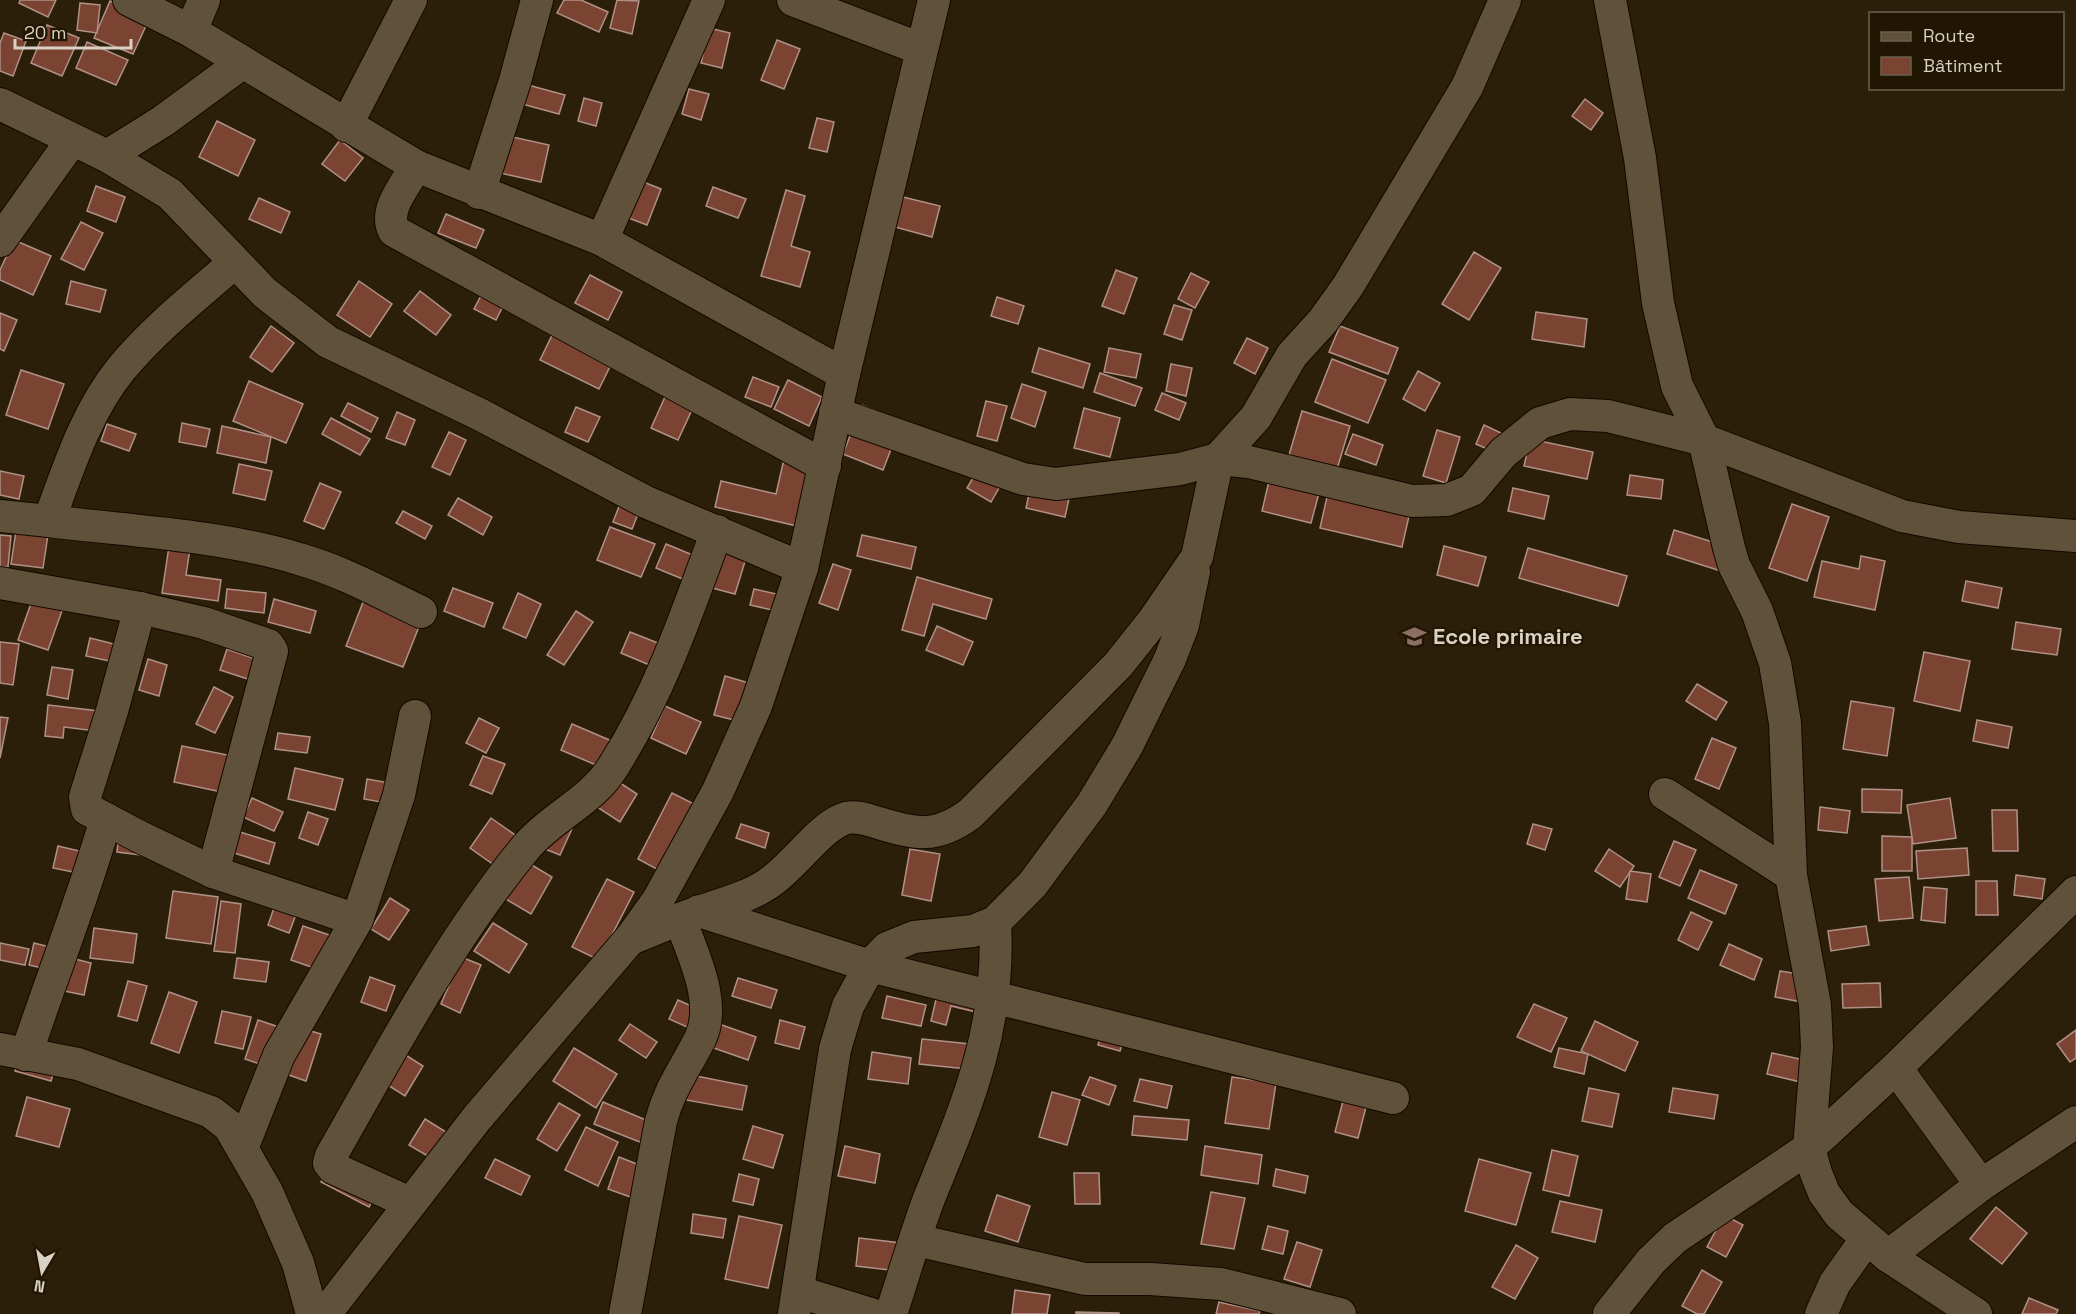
<svg xmlns="http://www.w3.org/2000/svg" width="2076" height="1314" font-family="'Space Grotesk',sans-serif">
  <style>
    .building { fill: #7a4332; stroke: #b09188; stroke-width: 1.5 }
    .lines { fill: none; stroke-linecap: round; stroke-linejoin: round }
    .minor-casing { stroke: #130800; stroke-width: 34 }
    .minor { stroke: #5f513a; stroke-width: 32 }
    .labels { text-anchor: middle; stroke-width: 4.5; stroke-linejoin: round; paint-order: stroke }
    .poi-label { font-size: 22px; font-weight: bold; fill: #d9d1c4; stroke: #211602; text-anchor: start }
  </style>
  <rect width="100%" height="100%" fill="#2b1f09"/>
  <g class="building">
    <path d="M20,0H56L48,17L19,3Z"/>
    <path d="M564,0H581L608,12L599,32L557,13Z"/>
    <path d="M617,0L639,1L632,34L610,28Z"/>
    <path d="M110,1L150,17L133,54L94,38Z"/>
    <path d="M80,3L100,5L97,33L77,30Z"/>
    <path d="M47,25L79,38L62,76L31,63Z"/>
    <path d="M709,28L730,33L722,68L701,63Z"/>
    <path d="M4,33L26,41L13,76L0,71V43Z"/>
    <path d="M777,40L800,49L784,89L761,80Z"/>
    <path d="M87,42L128,60L116,85L76,68Z"/>
    <path d="M528,85L565,95L559,114L522,104Z"/>
    <path d="M689,89L709,94L701,120L682,114Z"/>
    <path d="M584,98L602,103L596,126L578,121Z"/>
    <path d="M1585,99L1603,113L1591,130L1572,116Z"/>
    <path d="M817,118L834,122L827,152L809,148Z"/>
    <path d="M217,121L255,140L238,176L199,157Z"/>
    <path d="M508,136L549,145L541,182L500,173Z"/>
    <path d="M340,140L363,158L345,181L322,164Z"/>
    <path d="M641,181L661,189L647,225L626,217Z"/>
    <path d="M96,186L125,197L116,222L87,211Z"/>
    <path d="M713,187L746,199L738,218L706,206Z"/>
    <path d="M786,190L805,196L791,246L810,252L800,287L761,276Z"/>
    <path d="M903,197L940,206L932,237L895,227Z"/>
    <path d="M259,198L290,212L281,233L249,219Z"/>
    <path d="M446,214L484,230L476,248L438,233Z"/>
    <path d="M81,222L103,233L84,270L61,259Z"/>
    <path d="M14,240L51,256L33,295L0,280V270Z"/>
    <path d="M1474,252L1501,268L1469,320L1442,304Z"/>
    <path d="M1116,270L1137,278L1124,314L1102,306Z"/>
    <path d="M1191,273L1209,282L1195,308L1178,299Z"/>
    <path d="M590,275L622,292L608,320L575,303Z"/>
    <path d="M491,277L512,288L496,320L474,309Z"/>
    <path d="M71,281L106,290L100,312L66,304Z"/>
    <path d="M359,281L392,304L370,337L337,315Z"/>
    <path d="M420,291L451,315L436,335L404,311Z"/>
    <path d="M997,297L1024,306L1018,324L991,316Z"/>
    <path d="M1174,305L1192,310L1182,340L1164,334Z"/>
    <path d="M1536,312L1587,319L1584,347L1532,339Z"/>
    <path d="M0,313L17,320L4,351L0,349Z"/>
    <path d="M561,317L620,346L599,389L540,360Z"/>
    <path d="M271,326L294,343L272,372L250,357Z"/>
    <path d="M1340,326L1398,348L1388,374L1329,352Z"/>
    <path d="M1247,338L1268,348L1255,374L1234,363Z"/>
    <path d="M1039,348L1090,364L1083,388L1032,372Z"/>
    <path d="M1109,348L1141,354L1136,378L1104,372Z"/>
    <path d="M1332,359L1386,380L1368,423L1315,402Z"/>
    <path d="M1171,364L1192,368L1186,396L1166,391Z"/>
    <path d="M21,370L64,384L48,429L6,415Z"/>
    <path d="M1418,371L1440,383L1425,411L1403,399Z"/>
    <path d="M1100,373L1142,388L1135,406L1094,392Z"/>
    <path d="M753,377L779,387L771,407L745,397Z"/>
    <path d="M788,380L822,397L809,426L774,409Z"/>
    <path d="M249,381L303,404L286,443L233,421Z"/>
    <path d="M1022,384L1046,392L1035,427L1011,418Z"/>
    <path d="M669,388L696,401L678,440L651,428Z"/>
    <path d="M1162,393L1186,403L1179,420L1155,410Z"/>
    <path d="M986,401L1007,406L997,441L977,436Z"/>
    <path d="M348,403L378,418L371,432L341,416Z"/>
    <path d="M862,405L902,421L883,470L843,454Z"/>
    <path d="M576,407L600,417L588,442L565,432Z"/>
    <path d="M1084,408L1120,418L1110,457L1074,448Z"/>
    <path d="M1302,411L1350,426L1337,469L1289,455Z"/>
    <path d="M397,412L415,420L405,445L386,438Z"/>
    <path d="M331,418L370,439L360,455L322,434Z"/>
    <path d="M182,423L210,429L206,447L179,442Z"/>
    <path d="M107,424L136,434L129,451L101,441Z"/>
    <path d="M1484,425L1518,441L1510,459L1476,444Z"/>
    <path d="M222,426L271,437L266,463L217,453Z"/>
    <path d="M1437,430L1460,437L1446,483L1423,476Z"/>
    <path d="M449,432L466,440L450,475L432,467Z"/>
    <path d="M1353,434L1383,445L1376,465L1345,454Z"/>
    <path d="M1530,439L1593,452L1587,479L1524,466Z"/>
    <path d="M784,459L810,465L797,526L715,507L721,481L776,494Z"/>
    <path d="M983,461L1007,474L991,502L967,488Z"/>
    <path d="M239,464L272,471L265,500L233,493Z"/>
    <path d="M0,471L24,476L19,499L0,495Z"/>
    <path d="M1630,475L1663,480L1661,499L1627,495Z"/>
    <path d="M1269,481L1319,493L1311,523L1262,511Z"/>
    <path d="M320,483L341,492L324,529L304,521Z"/>
    <path d="M1031,485L1070,494L1065,517L1026,508Z"/>
    <path d="M1513,488L1549,496L1544,519L1508,511Z"/>
    <path d="M625,491L644,499L632,529L613,522Z"/>
    <path d="M1327,497L1409,516L1402,547L1320,528Z"/>
    <path d="M458,498L492,517L483,535L448,515Z"/>
    <path d="M1792,504L1829,517L1807,581L1769,568Z"/>
    <path d="M403,511L432,526L425,539L396,523Z"/>
    <path d="M17,524L49,528L43,568L11,564Z"/>
    <path d="M610,527L655,544L641,577L597,560Z"/>
    <path d="M1674,530L1729,547L1721,571L1667,554Z"/>
    <path d="M171,533L192,536L186,575L221,580L218,601L162,593Z"/>
    <path d="M0,535L11,536L8,567H0Z"/>
    <path d="M862,535L916,547L911,569L857,556Z"/>
    <path d="M727,539L750,545L735,594L712,588Z"/>
    <path d="M666,544L707,561L697,585L656,568Z"/>
    <path d="M1444,546L1486,557L1478,586L1437,575Z"/>
    <path d="M1528,548L1627,576L1618,606L1519,578Z"/>
    <path d="M1861,556L1885,561L1875,610L1814,597L1822,561L1859,569Z"/>
    <path d="M833,564L851,570L838,610L819,603Z"/>
    <path d="M917,577L992,599L986,619L933,604L924,636L902,630Z"/>
    <path d="M39,581L69,591L48,650L18,640Z"/>
    <path d="M1966,581L2002,588L1998,608L1962,601Z"/>
    <path d="M453,588L493,603L484,627L444,611Z"/>
    <path d="M227,589L266,593L264,613L225,608Z"/>
    <path d="M754,589L781,595L777,611L750,605Z"/>
    <path d="M367,592L424,614L403,667L346,646Z"/>
    <path d="M518,593L541,604L526,638L503,628Z"/>
    <path d="M274,599L316,611L310,633L268,622Z"/>
    <path d="M576,611L593,622L564,665L547,655Z"/>
    <path d="M2016,622L2061,629L2057,655L2012,649Z"/>
    <path d="M937,626L973,642L963,665L926,650Z"/>
    <path d="M630,632L668,647L659,669L621,653Z"/>
    <path d="M90,638L122,646L119,663L86,656Z"/>
    <path d="M0,642L19,644L13,685L0,683Z"/>
    <path d="M227,649L261,661L254,681L220,670Z"/>
    <path d="M1924,652L1970,661L1960,711L1914,701Z"/>
    <path d="M148,659L167,665L159,696L139,690Z"/>
    <path d="M52,667L73,670L68,699L47,695Z"/>
    <path d="M725,676L749,683L738,721L714,715Z"/>
    <path d="M1697,684L1727,702L1716,720L1686,701Z"/>
    <path d="M214,687L233,697L215,733L196,724Z"/>
    <path d="M1851,701L1894,708L1887,756L1843,749Z"/>
    <path d="M48,705L99,711L96,731L64,727L63,738L45,736Z"/>
    <path d="M665,706L701,722L686,754L651,738Z"/>
    <path d="M0,717L8,718L0,758Z"/>
    <path d="M479,718L499,728L486,753L466,743Z"/>
    <path d="M1977,720L2012,727L2008,748L1973,741Z"/>
    <path d="M572,724L614,742L603,768L561,750Z"/>
    <path d="M278,733L310,737L307,753L275,749Z"/>
    <path d="M1712,738L1736,748L1719,789L1695,779Z"/>
    <path d="M182,746L248,759L241,796L174,782Z"/>
    <path d="M483,756L505,764L492,794L470,785Z"/>
    <path d="M295,768L343,779L335,810L288,799Z"/>
    <path d="M611,777L637,794L620,822L594,805Z"/>
    <path d="M367,779L395,784L392,804L364,799Z"/>
    <path d="M1862,789L1902,790L1901,813L1862,812Z"/>
    <path d="M672,793L700,807L666,874L638,859Z"/>
    <path d="M252,798L283,812L274,831L243,817Z"/>
    <path d="M1950,798L1956,838L1913,844L1907,805Z"/>
    <path d="M1820,807L1850,811L1847,833L1818,830Z"/>
    <path d="M1992,810H2017L2018,851H1993Z"/>
    <path d="M308,812L328,819L318,845L299,838Z"/>
    <path d="M491,818L525,842L504,872L470,848Z"/>
    <path d="M576,820L560,855L540,847Z"/>
    <path d="M741,824L769,833L765,848L736,838Z"/>
    <path d="M1533,824L1552,829L1545,850L1527,844Z"/>
    <path d="M237,831L275,843L269,864L231,852Z"/>
    <path d="M119,832L149,856L117,852Z"/>
    <path d="M1882,836L1912,837V871H1882Z"/>
    <path d="M1674,841L1696,850L1680,886L1659,877Z"/>
    <path d="M58,846L92,854L88,875L53,868Z"/>
    <path d="M1967,848L1969,875L1918,879L1916,851Z"/>
    <path d="M910,849L940,854L931,901L902,895Z"/>
    <path d="M1609,849L1634,866L1620,887L1595,871Z"/>
    <path d="M525,861L552,877L531,914L504,898Z"/>
    <path d="M1700,870L1737,885L1725,914L1688,898Z"/>
    <path d="M1630,871L1651,874L1647,902L1626,899Z"/>
    <path d="M2016,875L2045,879L2042,899L2014,895Z"/>
    <path d="M1909,877L1913,918L1879,921L1875,879Z"/>
    <path d="M607,879L634,892L599,960L572,947Z"/>
    <path d="M1976,881H1997L1998,915H1976Z"/>
    <path d="M1924,887L1947,889L1945,923L1921,920Z"/>
    <path d="M281,888L303,896L289,933L268,925Z"/>
    <path d="M173,891L218,897L211,944L166,938Z"/>
    <path d="M390,898L409,910L389,940L371,929Z"/>
    <path d="M221,901L241,904L235,953L214,951Z"/>
    <path d="M1691,912L1712,922L1698,950L1678,940Z"/>
    <path d="M493,923L527,944L509,973L474,951Z"/>
    <path d="M303,926L335,937L323,971L291,960Z"/>
    <path d="M1866,926L1869,945L1831,951L1828,931Z"/>
    <path d="M94,928L137,934L133,963L90,958Z"/>
    <path d="M0,943L29,949L25,965L0,960Z"/>
    <path d="M34,943L58,949L54,971L29,965Z"/>
    <path d="M1729,944L1762,959L1754,980L1720,965Z"/>
    <path d="M461,957L481,965L460,1013L441,1004Z"/>
    <path d="M71,958L91,963L84,995L64,991Z"/>
    <path d="M237,958L269,962L266,982L234,978Z"/>
    <path d="M1780,971L1812,976L1807,1003L1775,997Z"/>
    <path d="M370,977L395,986L386,1011L361,1002Z"/>
    <path d="M738,978L777,990L771,1008L732,996Z"/>
    <path d="M128,981L147,986L137,1021L118,1016Z"/>
    <path d="M940,982L980,1013L951,1006L946,1025L931,1021Z"/>
    <path d="M1880,983L1881,1007L1843,1008L1842,984Z"/>
    <path d="M169,992L197,1002L179,1053L151,1043Z"/>
    <path d="M887,996L926,1005L921,1026L882,1018Z"/>
    <path d="M678,1000L705,1012L696,1031L669,1019Z"/>
    <path d="M1534,1004L1567,1018L1551,1052L1517,1037Z"/>
    <path d="M222,1011L251,1017L243,1049L215,1043Z"/>
    <path d="M1105,1017L1128,1023L1120,1051L1098,1045Z"/>
    <path d="M258,1020L282,1028L269,1067L245,1059Z"/>
    <path d="M780,1020L805,1027L799,1049L775,1043Z"/>
    <path d="M1595,1021L1638,1042L1625,1071L1581,1051Z"/>
    <path d="M630,1024L657,1042L646,1058L619,1040Z"/>
    <path d="M719,1024L756,1037L748,1060L711,1047Z"/>
    <path d="M297,1027L321,1034L306,1081L283,1073Z"/>
    <path d="M2076,1030V1058L2070,1062L2057,1044Z"/>
    <path d="M922,1039L980,1045L977,1070L919,1064Z"/>
    <path d="M574,1048L617,1074L596,1108L553,1081Z"/>
    <path d="M1559,1048L1588,1054L1584,1074L1554,1067Z"/>
    <path d="M872,1052L911,1058L908,1084L868,1079Z"/>
    <path d="M21,1053L56,1064L51,1081L15,1071Z"/>
    <path d="M1772,1053L1818,1063L1813,1085L1767,1074Z"/>
    <path d="M404,1054L423,1066L405,1096L386,1084Z"/>
    <path d="M691,1075L747,1086L742,1110L686,1100Z"/>
    <path d="M1090,1077L1116,1086L1109,1105L1082,1095Z"/>
    <path d="M1232,1077L1276,1083L1269,1129L1225,1123Z"/>
    <path d="M1140,1079L1172,1086L1167,1108L1134,1101Z"/>
    <path d="M1589,1088L1619,1094L1612,1127L1582,1121Z"/>
    <path d="M1673,1088L1718,1095L1714,1119L1669,1112Z"/>
    <path d="M1052,1092L1080,1100L1067,1145L1039,1137Z"/>
    <path d="M27,1097L70,1109L59,1147L16,1136Z"/>
    <path d="M1343,1101L1366,1107L1358,1138L1335,1132Z"/>
    <path d="M603,1102L653,1123L645,1144L594,1124Z"/>
    <path d="M559,1103L580,1115L557,1151L537,1139Z"/>
    <path d="M1134,1116L1189,1120L1187,1140L1132,1135Z"/>
    <path d="M425,1119L446,1132L431,1158L409,1145Z"/>
    <path d="M753,1126L783,1135L773,1168L743,1159Z"/>
    <path d="M586,1127L618,1142L598,1186L565,1170Z"/>
    <path d="M845,1146L880,1154L875,1183L838,1176Z"/>
    <path d="M1205,1146L1262,1155L1258,1184L1201,1175Z"/>
    <path d="M1552,1150L1578,1156L1569,1196L1543,1190Z"/>
    <path d="M619,1157L647,1168L636,1199L608,1189Z"/>
    <path d="M495,1159L530,1176L521,1195L485,1178Z"/>
    <path d="M1479,1159L1531,1173L1516,1225L1465,1211Z"/>
    <path d="M331,1162L379,1187L369,1207L321,1182Z"/>
    <path d="M1276,1169L1308,1176L1305,1193L1273,1186Z"/>
    <path d="M1074,1173H1099L1100,1204H1075Z"/>
    <path d="M739,1174L759,1179L753,1205L733,1201Z"/>
    <path d="M1211,1192L1245,1198L1234,1249L1201,1244Z"/>
    <path d="M997,1195L1030,1206L1018,1242L985,1231Z"/>
    <path d="M1560,1201L1602,1210L1595,1242L1552,1232Z"/>
    <path d="M1996,1207L2027,1233L2002,1264L1970,1239Z"/>
    <path d="M693,1214L726,1219L723,1238L691,1233Z"/>
    <path d="M1724,1215L1743,1225L1726,1257L1707,1247Z"/>
    <path d="M739,1216L782,1225L768,1288L725,1279Z"/>
    <path d="M1268,1226L1288,1231L1283,1254L1262,1249Z"/>
    <path d="M859,1238L910,1244L907,1272L856,1266Z"/>
    <path d="M1297,1242L1322,1250L1310,1287L1284,1279Z"/>
    <path d="M1516,1245L1538,1258L1515,1299L1492,1287Z"/>
    <path d="M1702,1270L1722,1282L1704,1314H1697L1682,1306Z"/>
    <path d="M1015,1290L1050,1295L1047,1314H1012Z"/>
    <path d="M2029,1298L2058,1310L2056,1314H2022Z"/>
    <path d="M1219,1302L1260,1311L1259,1314H1216Z"/>
    <path d="M1076,1312L1119,1313V1314H1076Z"/>
  </g>
  <g class="lines">
    <defs>
      <g id="minor">
        <path d="M129,0L191,31L416,166L602,240L844,374"/>
        <path d="M793,0L921,49"/>
        <path d="M1610,0L1640,158L1658,303L1677,386L1704,440L1729,548L1734,565L1757,611L1775,663L1785,723L1791,875L1815,1005L1817,1047L1809,1148L1816,1173L1824,1193L1839,1214L1888,1256L1976,1314"/>
        <path d="M191,31L204,0"/>
        <path d="M0,104L107,156L170,194L265,293L328,342L479,414L646,502L802,568"/>
        <path d="M346,126L411,0"/>
        <path d="M107,156L163,121L242,63"/>
        <path d="M416,166C405,186 383,210 394,231L825,466"/>
        <path d="M479,193L515,81L537,0"/>
        <path d="M602,240L709,0"/>
        <path d="M0,241L72,140"/>
        <path d="M835,413L1023,479L1056,484L1180,469L1218,459L1249,462L1412,501L1447,500L1472,490L1503,453L1540,423L1570,414L1608,416L1704,440L1902,516L1959,527L2076,536"/>
        <path d="M0,516L49,521C68,469 86,412 121,369C154,329 195,297 234,263"/>
        <path d="M49,521C129,531 222,535 299,559C342,571 381,593 421,612"/>
        <path d="M0,583L140,608L204,623L268,645L272,651L213,872"/>
        <path d="M140,608L112,711L85,797L87,809L140,837L213,872L357,920"/>
        <path d="M1665,794L1791,875"/>
        <path d="M699,911L870,966L1393,1098"/>
        <path d="M630,939C654,930 677,919 702,911C724,903 749,897 769,883C793,867 818,830 841,820C851,815 862,818 872,821C913,833 933,841 970,814L1118,665L1153,621L1197,557L1218,459L1256,417L1292,355L1323,321L1348,286L1467,87L1505,0"/>
        <path d="M0,1049L78,1064L211,1112L229,1126L267,1192L298,1263L312,1314"/>
        <path d="M26,1055C52,976 83,899 106,819"/>
        <path d="M1896,1068L1981,1185"/>
        <path d="M243,1146L279,1055L357,920L399,795L415,716"/>
        <path d="M410,1203L333,1168L329,1163L331,1156C391,1051 449,940 527,846C553,816 592,801 613,767C660,693 687,613 717,531"/>
        <path d="M916,1240L1085,1279H1150L1221,1284L1340,1314"/>
        <path d="M1888,1256L1981,1185L2076,1122"/>
        <path d="M799,1292L871,1314"/>
        <path d="M325,1314L477,1118L630,939L658,900L718,791L756,706L802,568L844,374L934,0"/>
        <path d="M625,1314L661,1121C670,1087 685,1069 700,1039C718,1003 692,953 680,919"/>
        <path d="M794,1314L835,1049L848,1006L870,966L887,948L914,937L973,931L995,922L1032,885L1092,804L1127,746L1170,659L1183,625L1194,571"/>
        <path d="M891,1314C904,1275 915,1235 930,1196C968,1103 1001,1026 995,922"/>
        <path d="M1609,1314L1651,1261L1675,1238L1809,1148L1896,1068L2076,892"/>
        <path d="M1821,1314L1835,1283L1867,1238"/>
      </g>
    </defs>
    <use href="#minor" class="minor-casing"/>
    <use href="#minor" class="minor"/>
  </g>
  <defs>
    <symbol id="school-bare" viewBox="-9 -9 18 18"><path d="M0-5L7-2L0 1L-7-2ZM-4 1L0 2.5L4 1V4Q0 6-4 4Z" fill="#8d6e63" stroke="#211602" stroke-width="2.5" paint-order="stroke"/></symbol>
  </defs>
  <g fill-rule="evenodd">
    <use href="#school-bare" x="1398" y="620" width="33" height="33"/>
  </g>
  <g class="labels">
    <g class="poi-label">
      <text x="1433" y="644">Ecole primaire</text>
    </g>
  </g>
  <rect x="1869" y="12" width="195" height="78" fill="#211602" stroke="#6b6150" stroke-width="1.5"/>
  <rect x="1881" y="32" width="30" height="9" fill="#5f513a" stroke="#6b6150" stroke-width="1.5"/>
  <text x="1923" y="42" font-size="18" fill="#d9d1c4">Route</text>
  <rect x="1881" y="57" width="30" height="18" fill="#7a4332" stroke="#6b6150" stroke-width="1.5"/>
  <text x="1923" y="72" font-size="18" fill="#d9d1c4">Bâtiment</text>
  <g transform="translate(42 1272) rotate(190)" stroke="#211602" stroke-width="4.5" paint-order="stroke">
  <path d="M0-4.5L10 22L0 15L-10 22Z" fill="#d9d1c4"/>
  <text y="-9" font-size="16" font-weight="bold" text-anchor="middle" fill="#d9d1c4">N</text>
  </g>
  <path d="M15 39v9h116v-9" fill="none" stroke="#d9d1c4" stroke-width="3"/>
  <text x="24" y="39" font-size="18" fill="#d9d1c4" stroke="#211602" stroke-width="4.5" paint-order="stroke">20 m</text>
</svg>
